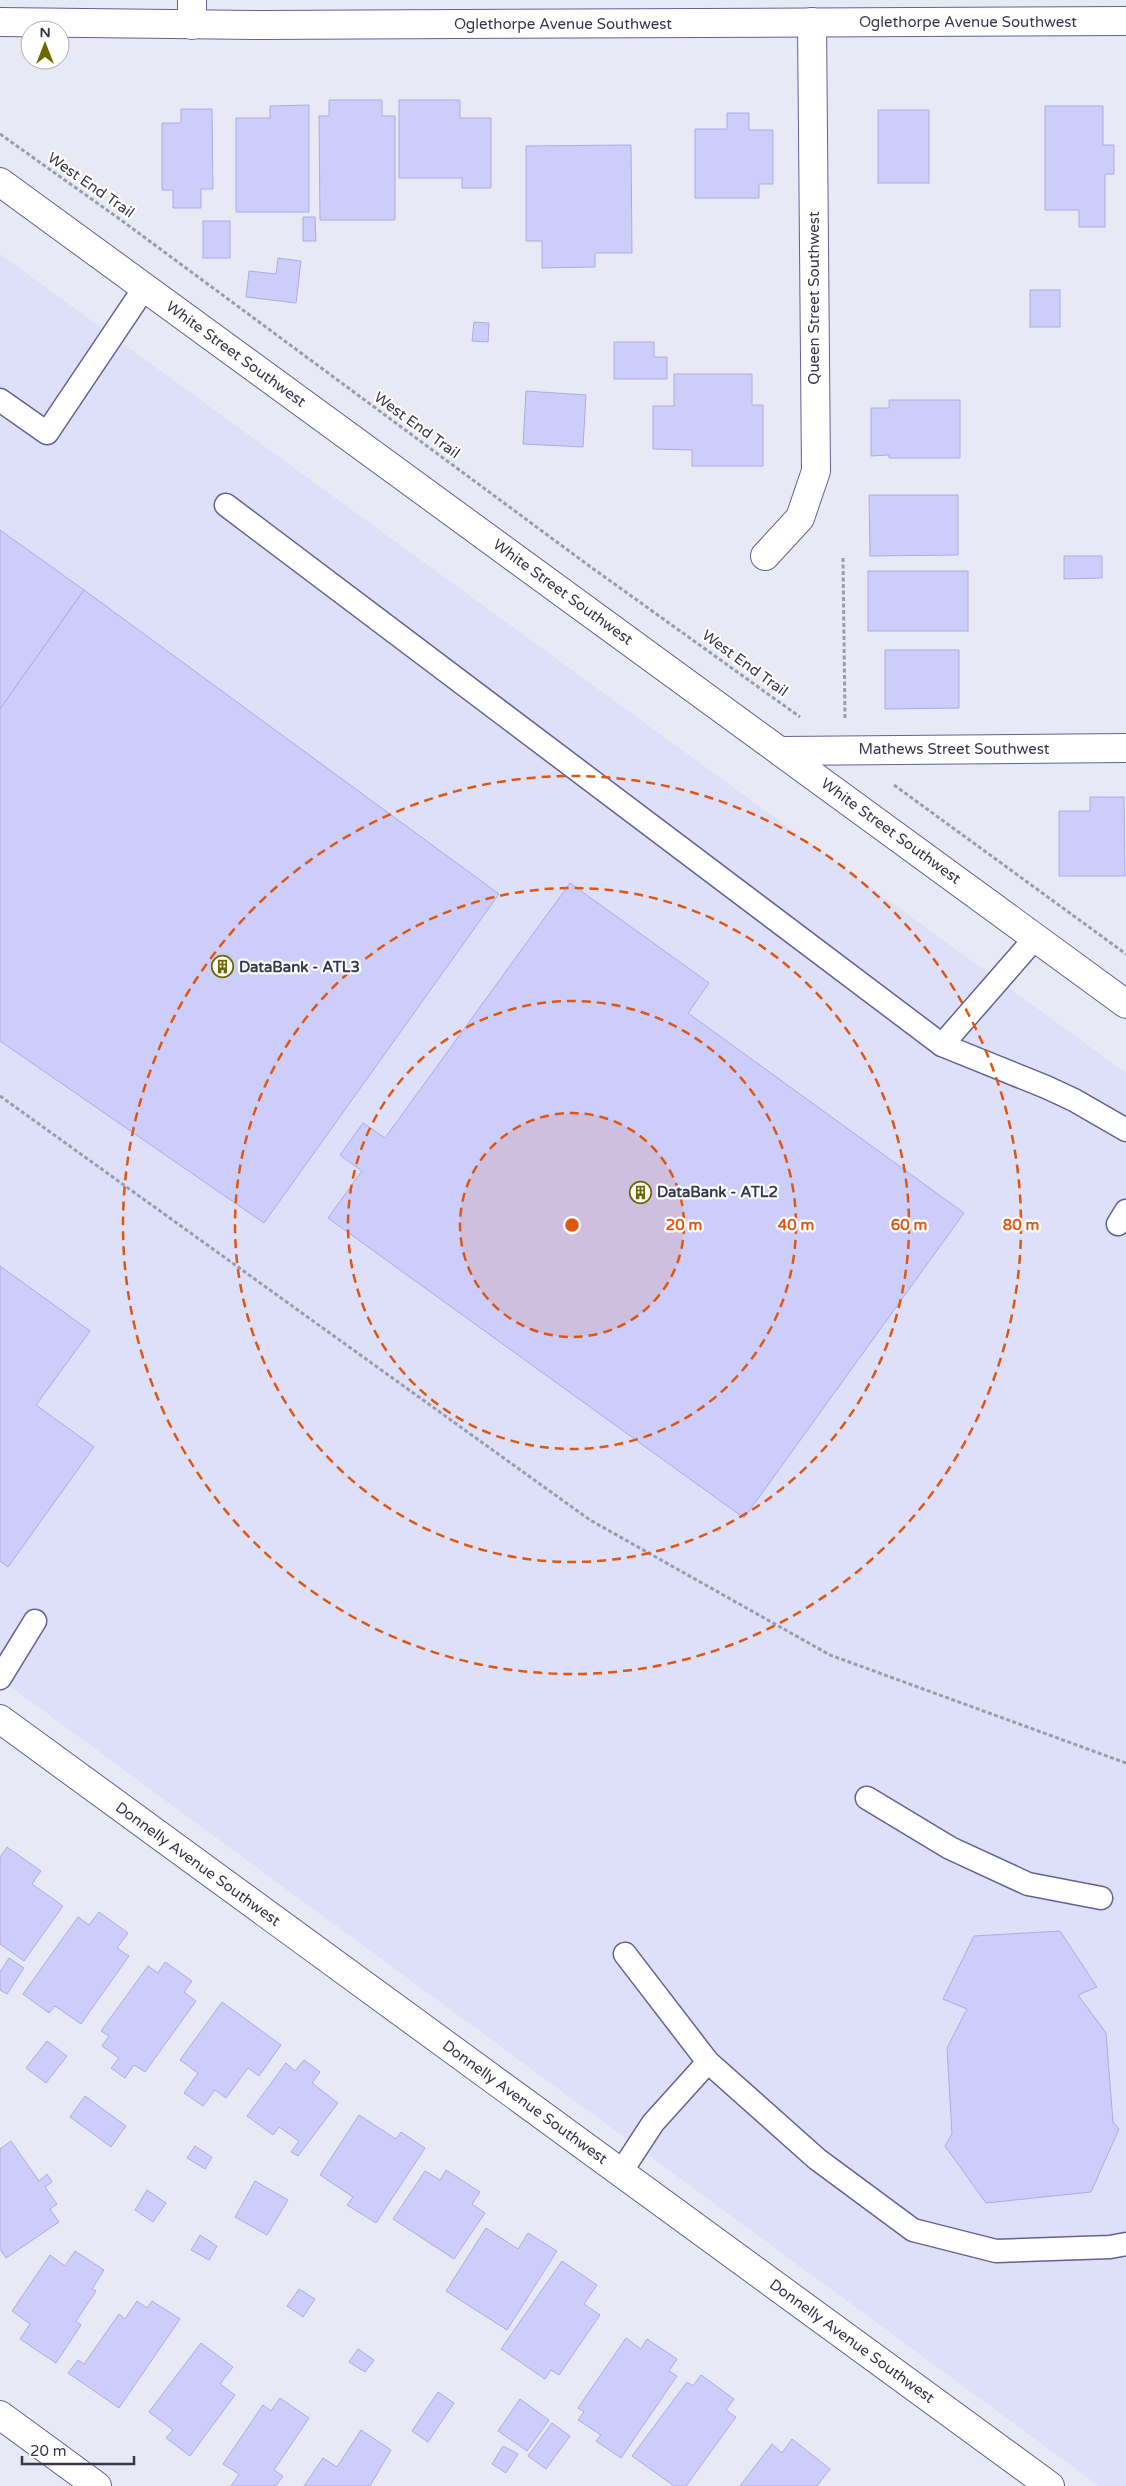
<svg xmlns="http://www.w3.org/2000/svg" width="1126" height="2486" font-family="'Varela Round',sans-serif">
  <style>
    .built { fill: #dedff9 }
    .building { fill: #cdcdfc; stroke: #acace5 }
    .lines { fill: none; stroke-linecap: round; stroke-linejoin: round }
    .service-casing { stroke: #636195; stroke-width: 25 }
    .minor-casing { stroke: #636195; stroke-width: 30 }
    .tertiary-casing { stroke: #636195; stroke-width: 30 }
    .path { stroke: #9c9cad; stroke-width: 3; stroke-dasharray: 4 2.5; stroke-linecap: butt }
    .service { stroke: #fff; stroke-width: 22 }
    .minor { stroke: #fff; stroke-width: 28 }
    .tertiary { stroke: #fff; stroke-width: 28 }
    .ring { fill: none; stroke: #df570f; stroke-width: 2.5; stroke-dasharray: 9 6 }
    .labels { text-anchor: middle; stroke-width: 4.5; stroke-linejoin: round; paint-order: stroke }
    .street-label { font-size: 15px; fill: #36364d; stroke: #fff }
    .poi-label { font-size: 15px; font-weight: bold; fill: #36364d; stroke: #fff; text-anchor: start }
    .centre { fill: #df570f; stroke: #fff; stroke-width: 2.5 }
    .ring-label { font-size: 15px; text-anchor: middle; font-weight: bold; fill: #df570f; stroke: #fff; stroke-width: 4.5; stroke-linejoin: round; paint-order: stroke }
  </style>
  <rect width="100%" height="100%" fill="#e9e9f5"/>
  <path class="built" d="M0,254L1126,1073V2486H1099L0,1679Z"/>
  <g class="building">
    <path d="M329,100H382V116H395V220H320L319,116H329Z"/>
    <path d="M399,100H460V118H491V188H462V178H399Z"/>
    <path d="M309,105V212H236V118H270V106Z"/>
    <path d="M1045,106H1103V145H1114V174H1105V227H1079V210H1045Z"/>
    <path d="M181,109H212L213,189H201V208H173V190H162V123H181Z"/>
    <rect x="878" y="110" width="51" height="73"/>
    <path d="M727,113H749V130H773V184H759V198H695V129H727Z"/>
    <path d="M631,145L632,253H595V267L542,268V241H526V146Z"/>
    <path d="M303,217H315L316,241H303Z"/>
    <rect x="203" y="221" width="27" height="37"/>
    <path d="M278,258L301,261L296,303L246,297L249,271L276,274Z"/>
    <rect x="1030" y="290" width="30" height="37"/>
    <path d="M474,322L489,323L488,342L472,341Z"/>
    <path d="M614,342H654V357H667V379H614Z"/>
    <path d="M674,374H752V405H763V466H692V450L653,449V406H674Z"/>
    <path d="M526,391L586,395L583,447L523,444Z"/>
    <path d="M889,400H960V458H889V455L871,456V408H889Z"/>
    <path d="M869,495H958V555L870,556Z"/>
    <path d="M0,530L84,590L0,709Z"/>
    <path d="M1064,556H1102V578L1064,579Z"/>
    <rect x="868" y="571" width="100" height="60"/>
    <path d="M84,590L499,894L264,1223L0,1041V709Z"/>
    <path d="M885,650H959V708L885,709Z"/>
    <path d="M1090,797H1124L1125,876H1059V811H1090Z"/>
    <path d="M570,883L709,983L688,1013L964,1213L744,1518L328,1218L362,1171L340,1155L363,1123L385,1138Z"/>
    <path d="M0,1266L90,1331L36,1405L94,1447L8,1567L0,1561Z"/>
    <path d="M7,1847L41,1871L32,1884L63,1906L24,1961L0,1944V1857Z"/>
    <path d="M99,1912L128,1933L117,1948L129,1956L81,2024L55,2006L49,2013L23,1994L78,1917L89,1925Z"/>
    <path d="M1060,1931L1097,1987L1078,1995L1106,2033L1113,2122L1119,2129L1091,2192L986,2203L945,2146L952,2134L947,2048L967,2009L943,1999L974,1936Z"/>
    <path d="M9,1958L24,1968L7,1994L0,1990V1972Z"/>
    <path d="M165,1962L192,1981L184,1992L196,2001L145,2072L134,2065L125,2078L111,2068L119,2058L102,2046L109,2036L101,2031L148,1966L158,1973Z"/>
    <path d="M222,2002L281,2045L259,2076L248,2068L226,2098L215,2090L203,2106L184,2093L198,2073L180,2060Z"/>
    <path d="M47,2041L67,2056L46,2083L26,2068Z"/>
    <path d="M304,2060L320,2072L312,2083L338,2103L298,2156L291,2152L299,2141L279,2127L273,2135L247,2116L286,2063L295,2071Z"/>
    <path d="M85,2096L126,2126L111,2147L70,2117Z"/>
    <path d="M359,2115L396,2139L401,2132L425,2148L376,2223L347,2205L353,2197L320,2175Z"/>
    <path d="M11,2141L39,2181L47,2174L52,2182L45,2187L57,2204L50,2209L59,2222L6,2258L0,2249V2149Z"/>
    <path d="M195,2146L212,2157L205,2169L187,2158Z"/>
    <path d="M446,2170L480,2192L472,2204L485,2213L454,2259L393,2219L425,2171L440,2180Z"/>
    <path d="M255,2181L288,2200L267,2235L235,2217Z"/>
    <path d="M147,2190L166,2203L153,2222L135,2210Z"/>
    <path d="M486,2228L518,2249L528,2233L557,2251L507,2330L446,2291Z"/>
    <path d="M200,2235L217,2246L209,2260L191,2250Z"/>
    <path d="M75,2251L104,2270L92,2289L96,2291L76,2321L81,2325L56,2363L20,2339L30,2324L12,2311L50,2255L65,2266Z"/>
    <path d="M562,2261L597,2285L584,2304L600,2315L559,2375L551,2370L545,2379L501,2349Z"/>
    <path d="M299,2289L315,2299L303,2317L287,2306Z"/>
    <path d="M137,2301L147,2308L152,2301L180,2319L119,2408L68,2373L78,2360L84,2364L119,2314L125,2319Z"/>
    <path d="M626,2338L641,2349L647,2339L677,2359L669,2371L677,2376L621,2458L596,2441L601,2435L578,2420L584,2412L578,2408Z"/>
    <path d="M201,2343L233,2367L220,2384L235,2395L190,2456L166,2438L173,2430L149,2412Z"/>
    <path d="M358,2349L374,2360L365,2372L349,2362Z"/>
    <path d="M701,2375L734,2399L726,2410L736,2417L686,2486H674L632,2456L687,2382L693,2386Z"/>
    <path d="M438,2392L454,2403L428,2442L412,2431Z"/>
    <path d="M280,2398L309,2418L274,2470L283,2476L276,2486H231L239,2474L223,2464L263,2405L271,2411Z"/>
    <path d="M520,2399L549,2420L527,2451L498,2431Z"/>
    <path d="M552,2423L570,2436L546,2469L528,2456Z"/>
    <path d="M361,2430L391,2450L370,2486H304L323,2458L337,2467Z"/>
    <path d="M792,2439L830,2469L817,2486H740L772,2444L782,2453Z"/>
    <path d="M503,2446L518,2454L506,2473L492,2464Z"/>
  </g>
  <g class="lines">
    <defs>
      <g id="service">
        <path d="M0,400L47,433L145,287"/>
        <path d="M226,505L942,1045L1046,1087L1074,1100L1126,1130"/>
        <path d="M942,1045L1036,937"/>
        <path d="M1118,1224L1126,1211"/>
        <path d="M0,1678L35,1621"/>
        <path d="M867,1798L950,1848L1028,1884L1101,1898"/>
        <path d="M708,2062L817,2159L913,2230L996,2251L1110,2247L1126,2244"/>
        <path d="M621,2172L653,2123L708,2062L625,1954"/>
      </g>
      <g id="minor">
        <path d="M192,0V25"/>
        <path d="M0,22L261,25L1126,21"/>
        <path d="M765,556L800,518L816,471L812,22"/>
        <path d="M781,751L1126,748"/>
        <path d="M0,2415L97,2486"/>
      </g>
      <g id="tertiary">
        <path d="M0,182L1126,1004"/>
        <path d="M0,1719L1050,2486"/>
      </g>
    </defs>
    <use href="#service" class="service-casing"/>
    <use href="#minor" class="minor-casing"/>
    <use href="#tertiary" class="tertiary-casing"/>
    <g class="path">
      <path d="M0,134L121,220L588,565L800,717"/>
      <path d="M843,558L845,718"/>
      <path d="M894,785L1126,954"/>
      <path d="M0,1096L590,1520L830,1655L1126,1763"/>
    </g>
    <use href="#service" class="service"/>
    <use href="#minor" class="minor"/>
    <use href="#tertiary" class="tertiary"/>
  </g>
  <circle cx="572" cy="1225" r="112" fill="#df570f" fill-opacity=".12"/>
  <g class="ring">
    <circle cx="572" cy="1225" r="112"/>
    <circle cx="572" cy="1225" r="224"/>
    <circle cx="572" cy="1225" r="337"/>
    <circle cx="572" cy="1225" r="449"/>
  </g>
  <defs>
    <symbol id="building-ring" viewBox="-11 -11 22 22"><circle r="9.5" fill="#fff" stroke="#6f6700" stroke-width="1.5"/><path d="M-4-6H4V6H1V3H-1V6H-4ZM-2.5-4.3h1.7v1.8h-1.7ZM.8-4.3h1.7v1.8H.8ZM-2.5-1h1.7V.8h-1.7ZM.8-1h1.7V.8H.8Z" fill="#6f6700"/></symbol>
  </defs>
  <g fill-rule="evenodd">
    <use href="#building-ring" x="210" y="954" width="25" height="25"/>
    <use href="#building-ring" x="628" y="1180" width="25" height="25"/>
  </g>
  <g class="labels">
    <g class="street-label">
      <text x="968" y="27">Oglethorpe Avenue Southwest</text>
      <text x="563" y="29">Oglethorpe Avenue Southwest</text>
      <text transform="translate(91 185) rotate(35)" y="5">West End Trail</text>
      <text transform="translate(814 298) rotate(-90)" y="5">Queen Street Southwest</text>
      <text transform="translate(236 354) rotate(36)" y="5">White Street Southwest</text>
      <text transform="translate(417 425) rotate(36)" y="5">West End Trail</text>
      <text transform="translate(563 592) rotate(36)" y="5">White Street Southwest</text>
      <text transform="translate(745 663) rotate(36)" y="5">West End Trail</text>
      <text x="954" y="754">Mathews Street Southwest</text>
      <text transform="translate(891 831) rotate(36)" y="5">White Street Southwest</text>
      <text transform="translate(198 1864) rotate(36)" y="5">Donnelly Avenue Southwest</text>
      <text transform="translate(525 2102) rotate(36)" y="5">Donnelly Avenue Southwest</text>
      <text transform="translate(852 2341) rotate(36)" y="5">Donnelly Avenue Southwest</text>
    </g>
    <g class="poi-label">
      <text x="239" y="972">DataBank - ATL3</text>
      <text x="657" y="1197">DataBank - ATL2</text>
    </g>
  </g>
  <circle cx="572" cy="1225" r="8" class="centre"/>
  <g class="ring-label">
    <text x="684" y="1230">20 m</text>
    <text x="796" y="1230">40 m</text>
    <text x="909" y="1230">60 m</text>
    <text x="1021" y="1230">80 m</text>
  </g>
  <g transform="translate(45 45)"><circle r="24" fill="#ffffff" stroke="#afafb8"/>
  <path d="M0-4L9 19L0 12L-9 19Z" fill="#6f6700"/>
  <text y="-8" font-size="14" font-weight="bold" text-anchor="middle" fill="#36364d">N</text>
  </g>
  <path d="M22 2456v8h112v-8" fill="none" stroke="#36364d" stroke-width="2.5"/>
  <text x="30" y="2456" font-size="15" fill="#36364d" stroke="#ffffff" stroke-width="4" paint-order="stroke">20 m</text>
</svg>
